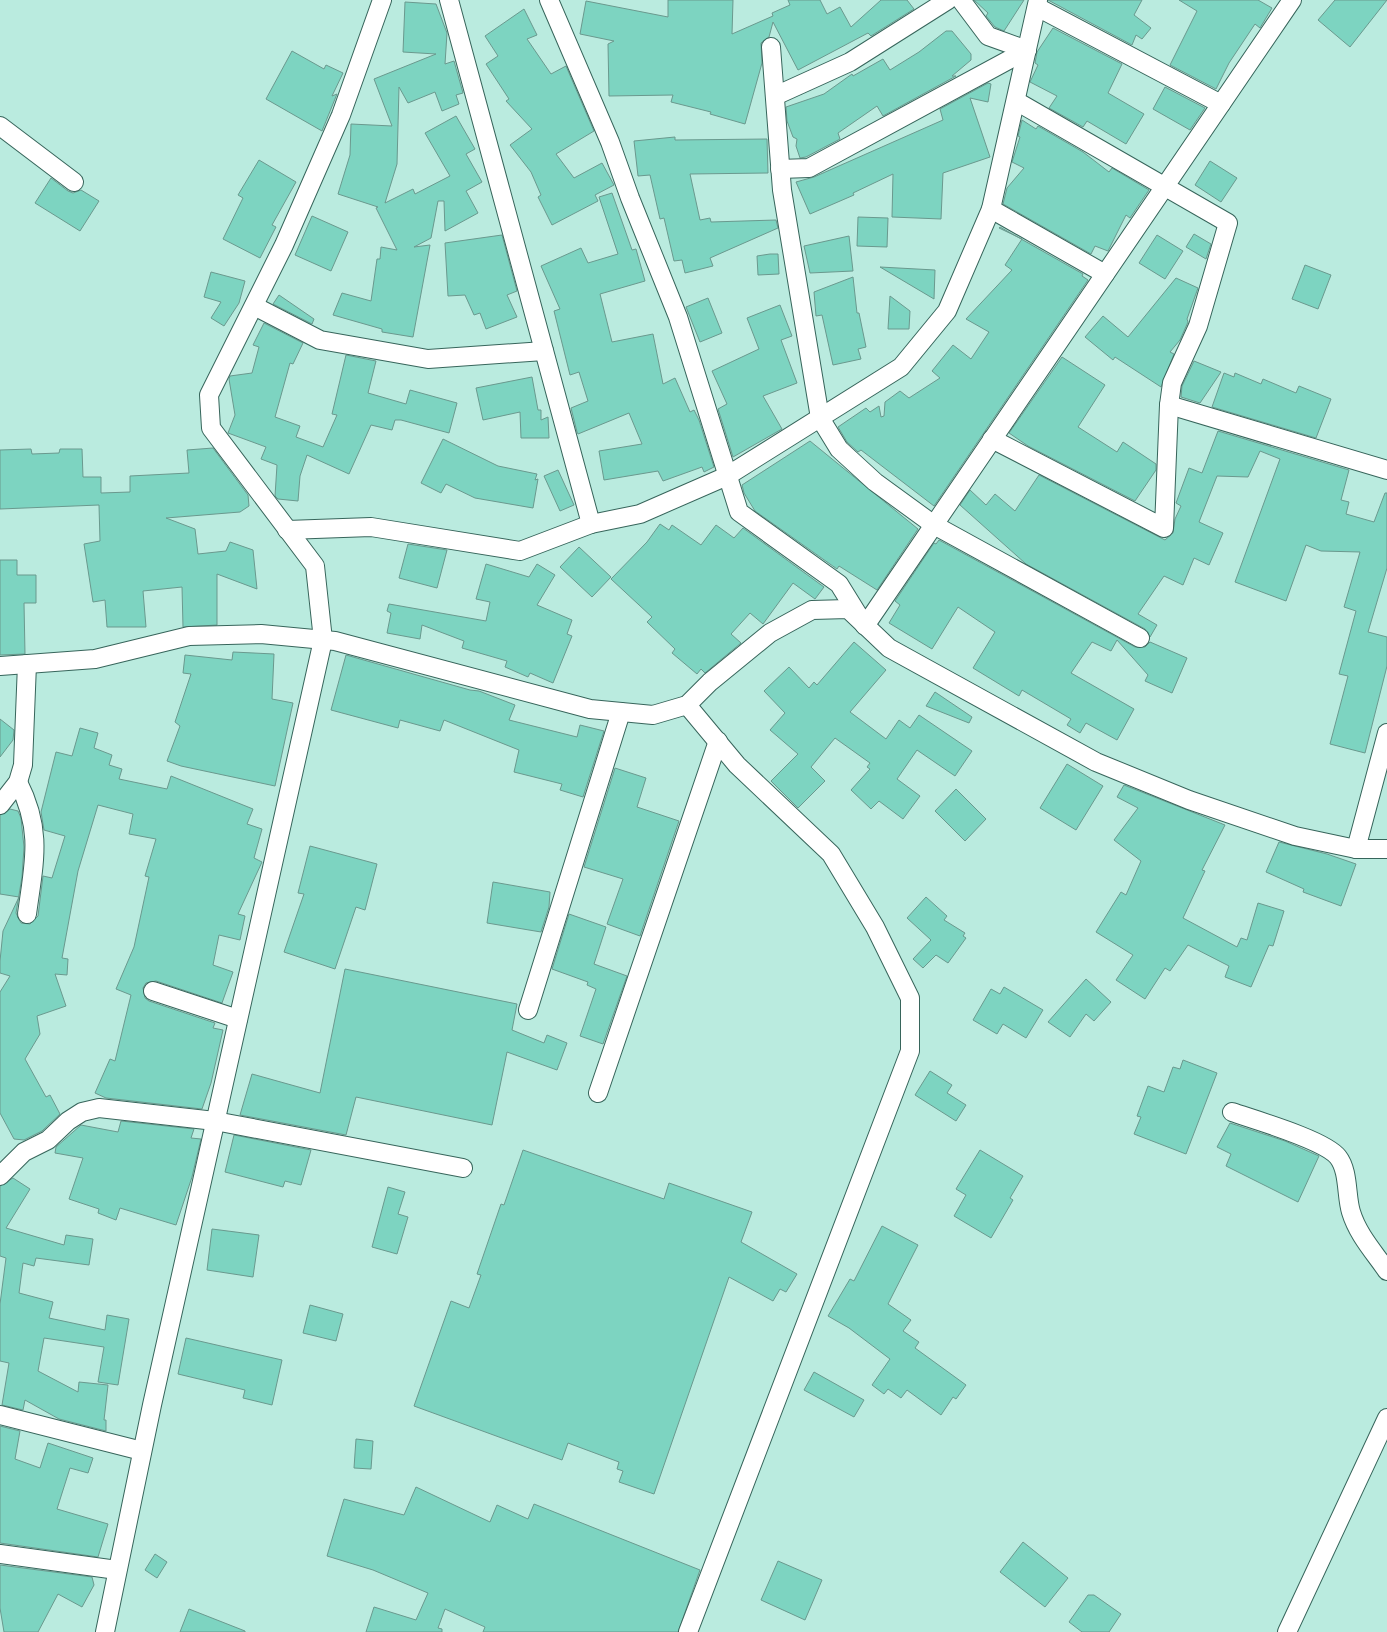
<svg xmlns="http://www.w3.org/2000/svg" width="1387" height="1632" font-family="Inter,sans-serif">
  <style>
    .building { fill: #7dd4c1; stroke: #6a998e }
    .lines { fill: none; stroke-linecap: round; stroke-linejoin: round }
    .street-casing { stroke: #37655b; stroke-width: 20 }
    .street { stroke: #fff; stroke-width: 18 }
  </style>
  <rect width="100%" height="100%" fill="#baebdf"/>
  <g class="building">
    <path d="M668,0H733L732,34L773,16L772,13L790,5L788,0H820L827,14L840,7L851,27L881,0H907L914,9L871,36L868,33L798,70L773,22L769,37L761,43L762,63L745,124L710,114L711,112L671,102L673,95L609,96L608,44L614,41L580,34L586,1L668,17Z"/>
    <path d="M974,0H1024L1004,31L995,27L986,16L988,13Z"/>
    <path d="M1048,0H1142L1134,15L1151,28L1142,39L1136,35L1132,45Z"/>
    <path d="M1179,0H1258L1272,8L1260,28L1255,24L1229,63L1216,89L1170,65L1197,11Z"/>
    <path d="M1335,0H1387L1350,47L1318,20Z"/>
    <path d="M405,2L436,4L447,33L445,64L454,61L463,93L456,95L459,104L442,111L435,92L408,103L399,87L397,164L385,203L413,189L415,194L450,176L425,133L456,116L475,149L466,154L482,182L466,191L478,213L445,231L444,201H438L431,238L414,247L430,245L413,337L382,332V329L333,315L342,293L371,301L377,259H380L381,247L397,250L376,208L378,207L338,194L350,155L351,124L392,126L374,79L436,54L403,52Z"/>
    <path d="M524,9L537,35L527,39L551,74L566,66L594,131L556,154L574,178L602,163L614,185L595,195L598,201L552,225L538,197L541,195L531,172L510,145L532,129L506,101L509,99L486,64L498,56L485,36Z"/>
    <path d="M1053,28L1122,64L1108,93L1144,114L1126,144L1087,121L1083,127L1049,108L1057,96L1030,82L1038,65L1035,63L1037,52Z"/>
    <path d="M946,31H952L971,54V60L952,76H956L883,116L877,106L838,133L840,139L806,157L800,158L796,146L797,139L793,137L787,121L786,107L824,94L852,74L853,76L883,59L890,70L919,52Z"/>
    <path d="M292,51L324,69L326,65L343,73L332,96L337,94L322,131L266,99Z"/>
    <path d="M988,83L991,84L988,102L970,98L990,157L943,173L941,219L892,217L893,174L853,193L854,195L810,214L796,182L814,177L943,120L940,109Z"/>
    <path d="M1165,87L1205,108L1190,130L1153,109Z"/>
    <path d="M1022,120L1036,129L1038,126L1083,152L1109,172L1112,168L1149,190L1130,218L1126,215L1108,251L1095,246L1091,254L1003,204L1007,188L1024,168L1012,162L1020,137L1018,136Z"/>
    <path d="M675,137V140L767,139L768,173L690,174L700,220L710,218L711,222L776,220L778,228L710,258L713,266L685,273L682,260L674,261L664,218L660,219L650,175L638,176L634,141Z"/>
    <path d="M259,160L296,182L272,225L276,227L260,258L223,239L243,198L238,195Z"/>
    <path d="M1210,161L1237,178L1221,202L1195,185Z"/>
    <path d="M51,178L68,191L73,193L81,190L99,201L80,231L35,203Z"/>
    <path d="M612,193L632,250L636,249L645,281L600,294L612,342L653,334L663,384L675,378L690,412L694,410L699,420L714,467L704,472L702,467L663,481L658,471L604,480L599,451L642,444L629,413L578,434L577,432L571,408L588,401L579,372L570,375L554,311L560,309L541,266L581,248L588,263L618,254L599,197Z"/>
    <path d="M312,216L348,232L331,271L295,255Z"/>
    <path d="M858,217L888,218L887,247L857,246Z"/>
    <path d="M1000,227L1083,274L1082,276L1088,280L934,506L861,450L858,452L847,442L838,427L866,408L870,412L879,406L881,417L884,416L885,402L900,391L909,398L940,378L932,371L953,345L971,359L989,332L966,319L1012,270L1005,265L1022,239L999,228Z"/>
    <path d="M1194,234L1211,244L1206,259L1186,247Z"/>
    <path d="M502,235L517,291L507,295L517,317L486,329L480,313L474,315L465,295L448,296L445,243Z"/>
    <path d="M1157,235L1183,251L1165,279L1139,263Z"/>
    <path d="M849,236L853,271L810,273L804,246Z"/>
    <path d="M770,254H778L779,274L758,275L757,256Z"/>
    <path d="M1305,265L1331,275L1318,309L1292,299Z"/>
    <path d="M880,267L935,270L934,299Z"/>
    <path d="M211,272L245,281L239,303L224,326L211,318L221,302L204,297Z"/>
    <path d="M853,277L857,313H859L866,347L858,349L861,359L833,365L822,315L816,316L814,292Z"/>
    <path d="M1176,278L1198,288L1187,319L1188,322L1180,340L1170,352L1174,354L1161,387L1115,357L1113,360L1085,337L1103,316L1128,337Z"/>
    <path d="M279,295L314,319L312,324L273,304Z"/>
    <path d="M890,296L910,311L909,329H888Z"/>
    <path d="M708,298L722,333L700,342L686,307Z"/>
    <path d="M780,305L792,336L781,340L797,383L763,396L782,429L733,457L718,409L727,404L712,371L759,349L747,318Z"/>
    <path d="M264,323L303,343L293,364L290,363L275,417L300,426L296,437L323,447L337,415L332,414L346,355L376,361L368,393L406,404L410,390L457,403L449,433L401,420H395L392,430L371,425L349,474L307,455L300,476L298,501L278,499L275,496L277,465L261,459L266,447L228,433L235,415L229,379L230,376L252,373L259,347L253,345Z"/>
    <path d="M1062,357L1105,385L1078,427L1117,452L1123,442L1156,464V470L1135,501L1028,446L1009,433Z"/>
    <path d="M1194,361L1221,372L1200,403L1181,397L1182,386Z"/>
    <path d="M1224,373L1234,377L1235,373L1261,384L1263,379L1296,393L1299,386L1331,399L1316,438L1212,407Z"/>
    <path d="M532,377L538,410H541V420L548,417L549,438H521L520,412L483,420L476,388Z"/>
    <path d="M1218,431L1349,470L1341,500L1349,502L1346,514L1374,522L1385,493H1387V568L1368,632L1387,637V666L1365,753L1330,744L1348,676L1339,674L1356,611L1344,607L1360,552L1321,551L1306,545L1286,601L1235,582L1280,459L1260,451L1248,477L1217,476L1199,522L1223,533L1209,565L1194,558L1183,585L1164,576L1138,614L1157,625L1150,637L1145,629L1026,564L960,505L970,490L986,505L995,494L1015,511L1039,475L1165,540L1173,533L1175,519L1181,506L1176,503L1189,468L1202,473Z"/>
    <path d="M443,439L498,466L537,474L535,480L538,479L533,508L475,498L446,484L441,493L421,483Z"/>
    <path d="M810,441L918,529L877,590L839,566L837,569L755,511L744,493L742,485Z"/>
    <path d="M213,448L248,495L249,506L240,512L166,518L195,529L198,554L226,551L230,542L253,550L257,589L217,574V625L183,627L182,587L143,591L146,627H107L105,600L93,602L84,544L100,541L99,505L0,509V450L31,449L32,454L59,453L60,449H82L83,477H101V493L130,492V476L189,473L187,450Z"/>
    <path d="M558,470L574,505L560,511L544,476Z"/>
    <path d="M660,524L669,530L672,525L701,545L716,525L734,538L743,528L824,587L815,599L793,583L763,624L750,613L731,634L741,643L705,673L701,669L697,674L672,653L675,649L647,622L652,617L611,579L647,542Z"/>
    <path d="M939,540L1135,647H1145L1150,642L1187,658L1172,693L1145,681L1148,675L1117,640L1111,651L1092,642L1071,673L1134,709L1117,740L1086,723L1080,733L1067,725L1071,719L1022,690L1019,696L973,668L995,632L958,607L932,649L889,623L900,605L895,601L934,543L936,544Z"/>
    <path d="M408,544L447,550L437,588L399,578Z"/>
    <path d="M579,547L611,577L592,597L560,567Z"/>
    <path d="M0,560H17V575H36V603H24L25,654L0,655Z"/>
    <path d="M486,564L529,577L537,564L555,575L537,605L572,620L567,634L572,636L553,683L530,673L528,677L505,667L507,661L462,648L464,641L422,625L420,639L387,633L391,613L387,611L389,604L486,621L490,602L476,599Z"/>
    <path d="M854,642L886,670L850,712L886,739L899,720L910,728L919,715L972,751L955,776L917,750L897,779L920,796L903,819L879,801L871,809L851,790L870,769L867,767L870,763L835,738L811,767L825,781L798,808L771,781L798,754L770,730L785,713L764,691L789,667L809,688L814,682L817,685Z"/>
    <path d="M233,652L274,654L272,699L293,703L275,786L181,766L167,761L180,726L175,722L191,674L183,673L185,655L232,660Z"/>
    <path d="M346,655L470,690L479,691L515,705L509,720L577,737L580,725L604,731L583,797L560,790L562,784L514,772L519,750L444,720L440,731L400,720L398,728L331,710Z"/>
    <path d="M935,692L972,717L969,723L926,706Z"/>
    <path d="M0,719L14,730L13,740L0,757Z"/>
    <path d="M80,728L98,733L94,748L112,755L109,765L122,769L119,779L167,789L171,776L253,809L247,824L262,829L254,858L262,862L238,914L245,916L240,940L219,935L213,965L233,972L222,1003L156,981L146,983L143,988L145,998L149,1001L215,1023L213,1028L223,1030L211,1083L202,1109L106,1098L95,1093L110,1059L115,1061L131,995L116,989L134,947L149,877L145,876L156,839L129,834L133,814L98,805L78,871L62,958L68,959L67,975L55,974L66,1006L37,1016L40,1034L25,1059L46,1097L50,1095L60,1114L42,1131L24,1140L14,1139L0,1113V992L10,976L0,973V961L3,931L19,897L0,894V815L10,809L18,811L21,818L24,847L22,877L16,913L21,923L30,924L38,916L43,876L52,878L65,836L44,830L41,812L56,752L72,756Z"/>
    <path d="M1067,764L1103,786L1076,830L1040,808Z"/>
    <path d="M615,768L646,778L637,807L679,821L640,936L607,924L623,879L584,867Z"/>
    <path d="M1124,785L1225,825L1202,870L1205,871L1183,918L1237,947L1241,938L1247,940L1258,903L1284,911L1273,946L1269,945L1251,987L1225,977L1229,966L1188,945L1170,971L1165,968L1145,999L1116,980L1133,955L1096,932L1121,892L1126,895L1141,861L1114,840L1138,808L1117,797Z"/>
    <path d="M956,789L986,819L965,841L935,811Z"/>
    <path d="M1279,842L1327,854L1356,864L1341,906L1303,892L1304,889L1266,872Z"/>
    <path d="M310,846L377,864L365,910L356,907L335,969L284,952L304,894L298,893Z"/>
    <path d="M493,882L550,892L549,907L541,932L487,923Z"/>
    <path d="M926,897L947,916L944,920L965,933L963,936L966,938L948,963L936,955L923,968L913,959L931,940L907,918Z"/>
    <path d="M569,914L606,927L594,964L627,976L603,1044L580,1036L596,989L587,985L588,982L552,969Z"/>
    <path d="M345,969L517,1004L512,1030L544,1043L547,1035L567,1043L557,1070L507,1052L492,1125L356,1097L346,1135L240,1115L252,1074L320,1093Z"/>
    <path d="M1086,979L1111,1002L1094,1021L1086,1014L1070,1037L1048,1022Z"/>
    <path d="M1004,987L1043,1010L1026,1038L1003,1024L997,1034L973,1020L991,989L1000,994Z"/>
    <path d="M1183,1060L1217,1073L1186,1154L1134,1134L1141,1117L1137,1116L1148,1086L1164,1092L1173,1067L1180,1069Z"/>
    <path d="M930,1071L952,1085L947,1093L966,1105L956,1121L915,1095Z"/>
    <path d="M121,1121L194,1129L191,1138L201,1139L192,1177L176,1225L120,1208L116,1220L98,1213L99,1209L69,1199L83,1158L55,1153L56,1147L81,1125L118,1132Z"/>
    <path d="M1230,1123L1285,1141L1319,1156L1298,1202L1226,1166L1231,1154L1217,1147Z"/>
    <path d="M234,1135L311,1150L301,1185L285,1181L283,1187L225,1172Z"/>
    <path d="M523,1150L664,1199L669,1183L752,1212L741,1242L797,1274L786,1292L780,1289L773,1301L729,1277L654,1494L619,1482L623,1471L617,1469L619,1462L568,1443L562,1460L414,1406L451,1301L469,1308L481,1275L477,1274L501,1204L504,1205Z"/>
    <path d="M980,1150L1023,1176L1010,1198L1013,1200L991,1238L954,1216L966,1195L956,1189Z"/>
    <path d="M13,1178L30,1189L6,1228L64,1245L66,1235L93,1239L89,1265L36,1258L34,1266L23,1263L19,1293L53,1302L49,1318L105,1330L107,1315L129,1319L118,1385L98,1382L104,1347L44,1338L38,1371L78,1392L79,1382L108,1385L104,1420H106V1431L59,1419L25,1400L23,1410L2,1405L9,1363L0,1361V1304L6,1258L0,1256V1186Z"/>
    <path d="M388,1187L405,1192L398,1214L408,1217L397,1254L372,1247Z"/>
    <path d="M882,1226L918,1245L888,1304L911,1320L903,1331L919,1342L915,1348L966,1385L956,1399L953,1397L941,1415L907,1390L901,1398L888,1389L884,1394L872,1385L890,1359L849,1328L828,1316L850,1279L854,1281Z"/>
    <path d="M212,1229L259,1235L253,1277L207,1270Z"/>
    <path d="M310,1305L343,1314L336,1341L303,1333Z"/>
    <path d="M186,1338L282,1360L272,1405L243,1398L245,1390L178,1374Z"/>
    <path d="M814,1372L864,1400L854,1417L804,1390Z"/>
    <path d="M0,1426L20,1431L15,1459L40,1468L48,1443L93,1458L88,1473L70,1468L57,1509L108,1524L98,1557L0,1543Z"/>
    <path d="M356,1439L373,1441L371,1469L354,1468Z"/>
    <path d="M416,1487L490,1522L497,1505L528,1519L534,1504L700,1570L678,1632H483L485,1627L445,1609L438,1628L442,1629V1632H366L374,1607L416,1620L428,1593L373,1570L327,1556L344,1499L404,1515Z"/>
    <path d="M1023,1542L1068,1578L1045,1607L1000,1572Z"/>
    <path d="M155,1554L167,1562L157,1578L145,1570Z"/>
    <path d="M778,1561L822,1580L805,1620L761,1600Z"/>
    <path d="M0,1565L92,1577L94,1585L82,1607L58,1594L38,1632H4L0,1608Z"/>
    <path d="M1088,1595H1094L1121,1614L1109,1632H1082L1069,1622Z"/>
    <path d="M189,1609L245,1631V1632H180Z"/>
  </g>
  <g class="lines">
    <defs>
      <g id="street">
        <path d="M449,0L591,524"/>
        <path d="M549,0L610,142L630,198L678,317L739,512L839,584L865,626L1292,0"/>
        <path d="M961,0L988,36L1027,50"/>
        <path d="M1037,7L1221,104"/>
        <path d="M771,47L782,190L820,418L839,449L875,482L934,525L1140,638"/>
        <path d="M775,96L850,62L948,0"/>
        <path d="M0,126L74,182"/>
        <path d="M780,169L809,168L1027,50"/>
        <path d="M991,209L1105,274"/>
        <path d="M254,306L320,340L428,359L544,351"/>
        <path d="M1169,405L1387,470"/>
        <path d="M992,439L1164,528L1169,405L1172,383L1198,326L1228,223L1016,101"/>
        <path d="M287,530L371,527L520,551L591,524L640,514L727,476L901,367L947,311L991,209L1038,0"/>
        <path d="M0,666L95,659L189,636L261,634L335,641L590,709L653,715L687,705L710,682L770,633L812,610L848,609L889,648L1096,762L1189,800L1295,836L1356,849H1387"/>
        <path d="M687,705L737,765L831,854L875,927L910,998V1051L688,1632"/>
        <path d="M18,782C43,831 34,862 27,914"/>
        <path d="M0,805L18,782L23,765L27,664"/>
        <path d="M1356,849L1387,733"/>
        <path d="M153,991L238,1019"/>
        <path d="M528,1010L621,712"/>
        <path d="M598,1093L718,741"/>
        <path d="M1232,1112C1255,1120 1325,1140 1338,1157C1349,1171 1346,1196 1351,1212C1358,1235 1374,1252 1387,1271"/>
        <path d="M0,1176L24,1152L48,1140L68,1121L82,1112L99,1108L215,1121L463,1168"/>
        <path d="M0,1415L142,1451"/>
        <path d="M0,1554L117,1570"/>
        <path d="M105,1632L152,1405L323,640L315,566L211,428L209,395L284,245L341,115L382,0"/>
        <path d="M1287,1632L1387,1418"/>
      </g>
    </defs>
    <use href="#street" class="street-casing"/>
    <use href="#street" class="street"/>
  </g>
</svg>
